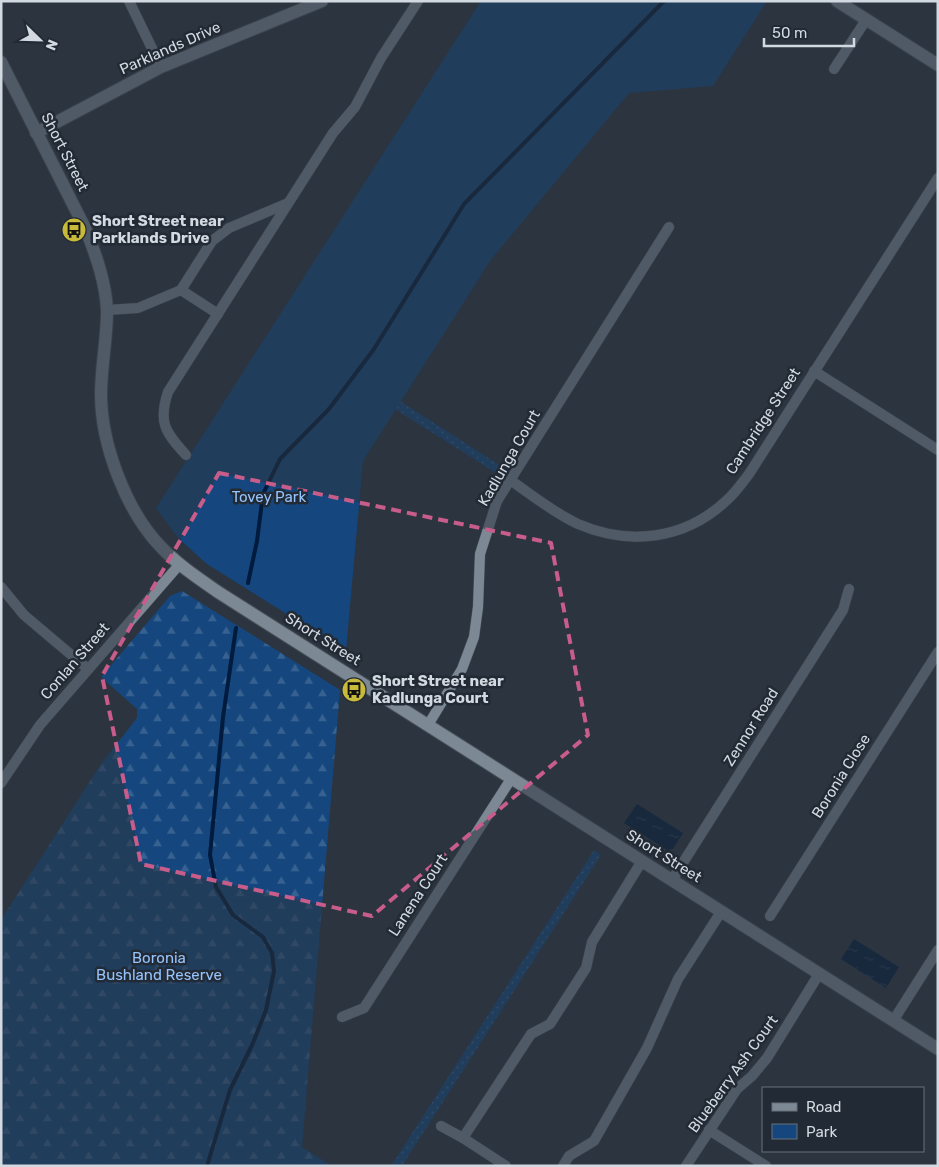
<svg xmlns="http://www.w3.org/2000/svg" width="939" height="1167" font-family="Rubik,sans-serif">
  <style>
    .grass { fill: url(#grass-dots) }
    .forest { fill: url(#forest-firs) }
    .green { fill: #15477e }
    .water { fill: url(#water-ripples) }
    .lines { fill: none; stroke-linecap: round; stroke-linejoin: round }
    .stream { stroke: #001b3d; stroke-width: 4 }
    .minor-casing { stroke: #49515a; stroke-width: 11 }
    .tertiary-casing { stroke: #49515a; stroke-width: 14 }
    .minor { stroke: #7d8895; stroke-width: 10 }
    .tertiary { stroke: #7d8895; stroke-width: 12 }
    .marked { fill: none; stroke: #c85c8a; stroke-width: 4; stroke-dasharray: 10 6; stroke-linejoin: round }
    .labels { text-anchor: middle; stroke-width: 5; stroke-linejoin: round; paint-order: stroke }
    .street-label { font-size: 15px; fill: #d3d9e0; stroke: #222a35 }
    .poi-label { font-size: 15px; font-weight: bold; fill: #d3d9e0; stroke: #222a35; text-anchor: start }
    .park-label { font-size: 15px; fill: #95c3fb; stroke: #222a35 }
  </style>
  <defs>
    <pattern id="grass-dots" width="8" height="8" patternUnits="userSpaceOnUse" patternTransform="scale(1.25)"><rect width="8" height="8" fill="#15477e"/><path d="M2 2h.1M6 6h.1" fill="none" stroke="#366190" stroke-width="1.8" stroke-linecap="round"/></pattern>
    <pattern id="forest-firs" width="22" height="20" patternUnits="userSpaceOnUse" patternTransform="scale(1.25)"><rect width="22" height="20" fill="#15477e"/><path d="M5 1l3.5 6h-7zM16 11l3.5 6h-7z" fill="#366190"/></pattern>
    <pattern id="water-ripples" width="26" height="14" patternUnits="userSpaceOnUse" patternTransform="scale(1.25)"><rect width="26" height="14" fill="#001b3d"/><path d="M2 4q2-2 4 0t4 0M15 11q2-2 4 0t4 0" fill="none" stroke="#243c59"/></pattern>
  </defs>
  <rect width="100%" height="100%" fill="#2b343f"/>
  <g class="grass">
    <path d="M400,401L501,466L496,473L395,409Z"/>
    <path d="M594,850L601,855L402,1166H391Z"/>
  </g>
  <path class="forest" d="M182,591L340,690L302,1147L332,1166H1V920L101,764L137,718V709L101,677L170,596Z"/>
  <path class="green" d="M481,1H767L713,86L629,93L490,261L363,461L346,651L207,564L178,538L156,508Z"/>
  <g class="water">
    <path d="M637,804L683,833L673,849L667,850L624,823Z"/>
    <path d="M854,939L899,967L886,988L841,959Z"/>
  </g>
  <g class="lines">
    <g class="stream">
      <path d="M248,583L257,541L263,494L280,459L329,409L374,349L464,204L664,1"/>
      <path d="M207,1166L230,1090L253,1043L266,1010L274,971L272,953L263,937L233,915L216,887L210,855L223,717L236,628"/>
    </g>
    <defs>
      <g id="minor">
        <path d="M129,1L161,67"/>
        <path d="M834,69L866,20"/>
        <path d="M181,290L212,241L229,228L288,203"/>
        <path d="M107,310L138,308L181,290L218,314"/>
        <path d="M814,371L938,450"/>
        <path d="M186,455C165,432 158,422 168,392L333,133L355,107L381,58L418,1"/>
        <path d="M510,480C532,495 554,513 578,524C629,546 685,540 727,500C735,493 742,483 749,474L938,178"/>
        <path d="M1,587L24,615L88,669"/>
        <path d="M428,725L462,669L474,637L478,607L480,554L497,501L669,227"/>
        <path d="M1,783L40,725L179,565"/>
        <path d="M672,880L843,610L849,589"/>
        <path d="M770,916L938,652"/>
        <path d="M342,1017L364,1008L511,779"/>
        <path d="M893,1021L938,950"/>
        <path d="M441,1126L463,1138"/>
        <path d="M709,1130L766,1166"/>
        <path d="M506,1166L463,1138L531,1034L550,1024L586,968L592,942L642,861"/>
        <path d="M563,1166L569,1156L594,1141L647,1048L678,979L721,912"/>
        <path d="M686,1166L737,1089L752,1076L767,1058L819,974"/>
      </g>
      <g id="tertiary">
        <path d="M837,1L938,65"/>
        <path d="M1,62L86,230C96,255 106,283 107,311C107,339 101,367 101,394C101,444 126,511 161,547C178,565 198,578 218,592L938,1049"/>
        <path d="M36,133L161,67L322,1"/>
      </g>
    </defs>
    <use href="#minor" class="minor-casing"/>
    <use href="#tertiary" class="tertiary-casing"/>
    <use href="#minor" class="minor"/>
    <use href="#tertiary" class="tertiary"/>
  </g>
  <path d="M0 0H939V1167H0ZM219,473L551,543L588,735L372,916L141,864L102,676Z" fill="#2b343f" fill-opacity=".55" fill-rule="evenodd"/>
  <path class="marked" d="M219,473L551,543L588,735L372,916L141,864L102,676Z"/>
  <defs>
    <symbol id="bus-disc" viewBox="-11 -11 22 22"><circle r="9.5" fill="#c8bb3b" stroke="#222a35"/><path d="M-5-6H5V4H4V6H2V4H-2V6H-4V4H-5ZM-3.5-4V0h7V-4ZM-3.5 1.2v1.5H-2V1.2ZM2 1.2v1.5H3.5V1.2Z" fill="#111"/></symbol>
  </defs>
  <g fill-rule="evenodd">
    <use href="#bus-disc" x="60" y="216" width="28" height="28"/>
    <use href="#bus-disc" x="340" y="676" width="28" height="28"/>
  </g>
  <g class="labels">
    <g class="street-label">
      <text transform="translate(170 48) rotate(-24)" y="5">Parklands Drive</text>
      <text transform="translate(65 152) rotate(63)" y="5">Short Street</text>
      <text transform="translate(763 421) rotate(-57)" y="5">Cambridge Street</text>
      <text transform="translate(509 458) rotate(-60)" y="5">Kadlunga Court</text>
      <text transform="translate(323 639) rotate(32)" y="5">Short Street</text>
      <text transform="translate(75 661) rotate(-49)" y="5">Conlan Street</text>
      <text transform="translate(751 727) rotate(-58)" y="5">Zennor Road</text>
      <text transform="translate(841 776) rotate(-58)" y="5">Boronia Close</text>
      <text transform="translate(664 856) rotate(32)" y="5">Short Street</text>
      <text transform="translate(418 895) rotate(-57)" y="5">Lanena Court</text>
      <text transform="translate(733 1074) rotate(-54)" y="5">Blueberry Ash Court</text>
    </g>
    <g class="poi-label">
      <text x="92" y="226">Short Street near<tspan x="92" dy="17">Parklands Drive</tspan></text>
      <text x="372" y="686">Short Street near<tspan x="372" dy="17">Kadlunga Court</tspan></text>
    </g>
    <g class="park-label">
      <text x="269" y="502">Tovey Park</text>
      <text x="159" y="963">Boronia<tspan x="159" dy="17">Bushland Reserve</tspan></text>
    </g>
  </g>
  <rect width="939" height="1167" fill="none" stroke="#d3d9e0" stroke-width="5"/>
  <rect x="762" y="1087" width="162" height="65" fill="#222a35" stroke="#697079"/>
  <rect x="772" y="1103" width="25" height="8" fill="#7d8895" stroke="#697079"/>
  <text x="806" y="1112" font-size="15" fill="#d3d9e0">Road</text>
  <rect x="772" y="1124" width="25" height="15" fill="#15477e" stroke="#697079"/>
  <text x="806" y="1137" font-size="15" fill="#d3d9e0">Park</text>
  <g transform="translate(40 40) rotate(113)" stroke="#222a35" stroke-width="4" paint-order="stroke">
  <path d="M0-4L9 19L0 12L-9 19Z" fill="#d3d9e0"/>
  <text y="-8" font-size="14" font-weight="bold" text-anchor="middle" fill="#d3d9e0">N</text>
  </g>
  <path d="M764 38v8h90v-8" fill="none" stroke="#d3d9e0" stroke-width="2.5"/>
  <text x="772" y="38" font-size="15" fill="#d3d9e0" stroke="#222a35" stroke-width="4" paint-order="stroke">50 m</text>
</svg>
